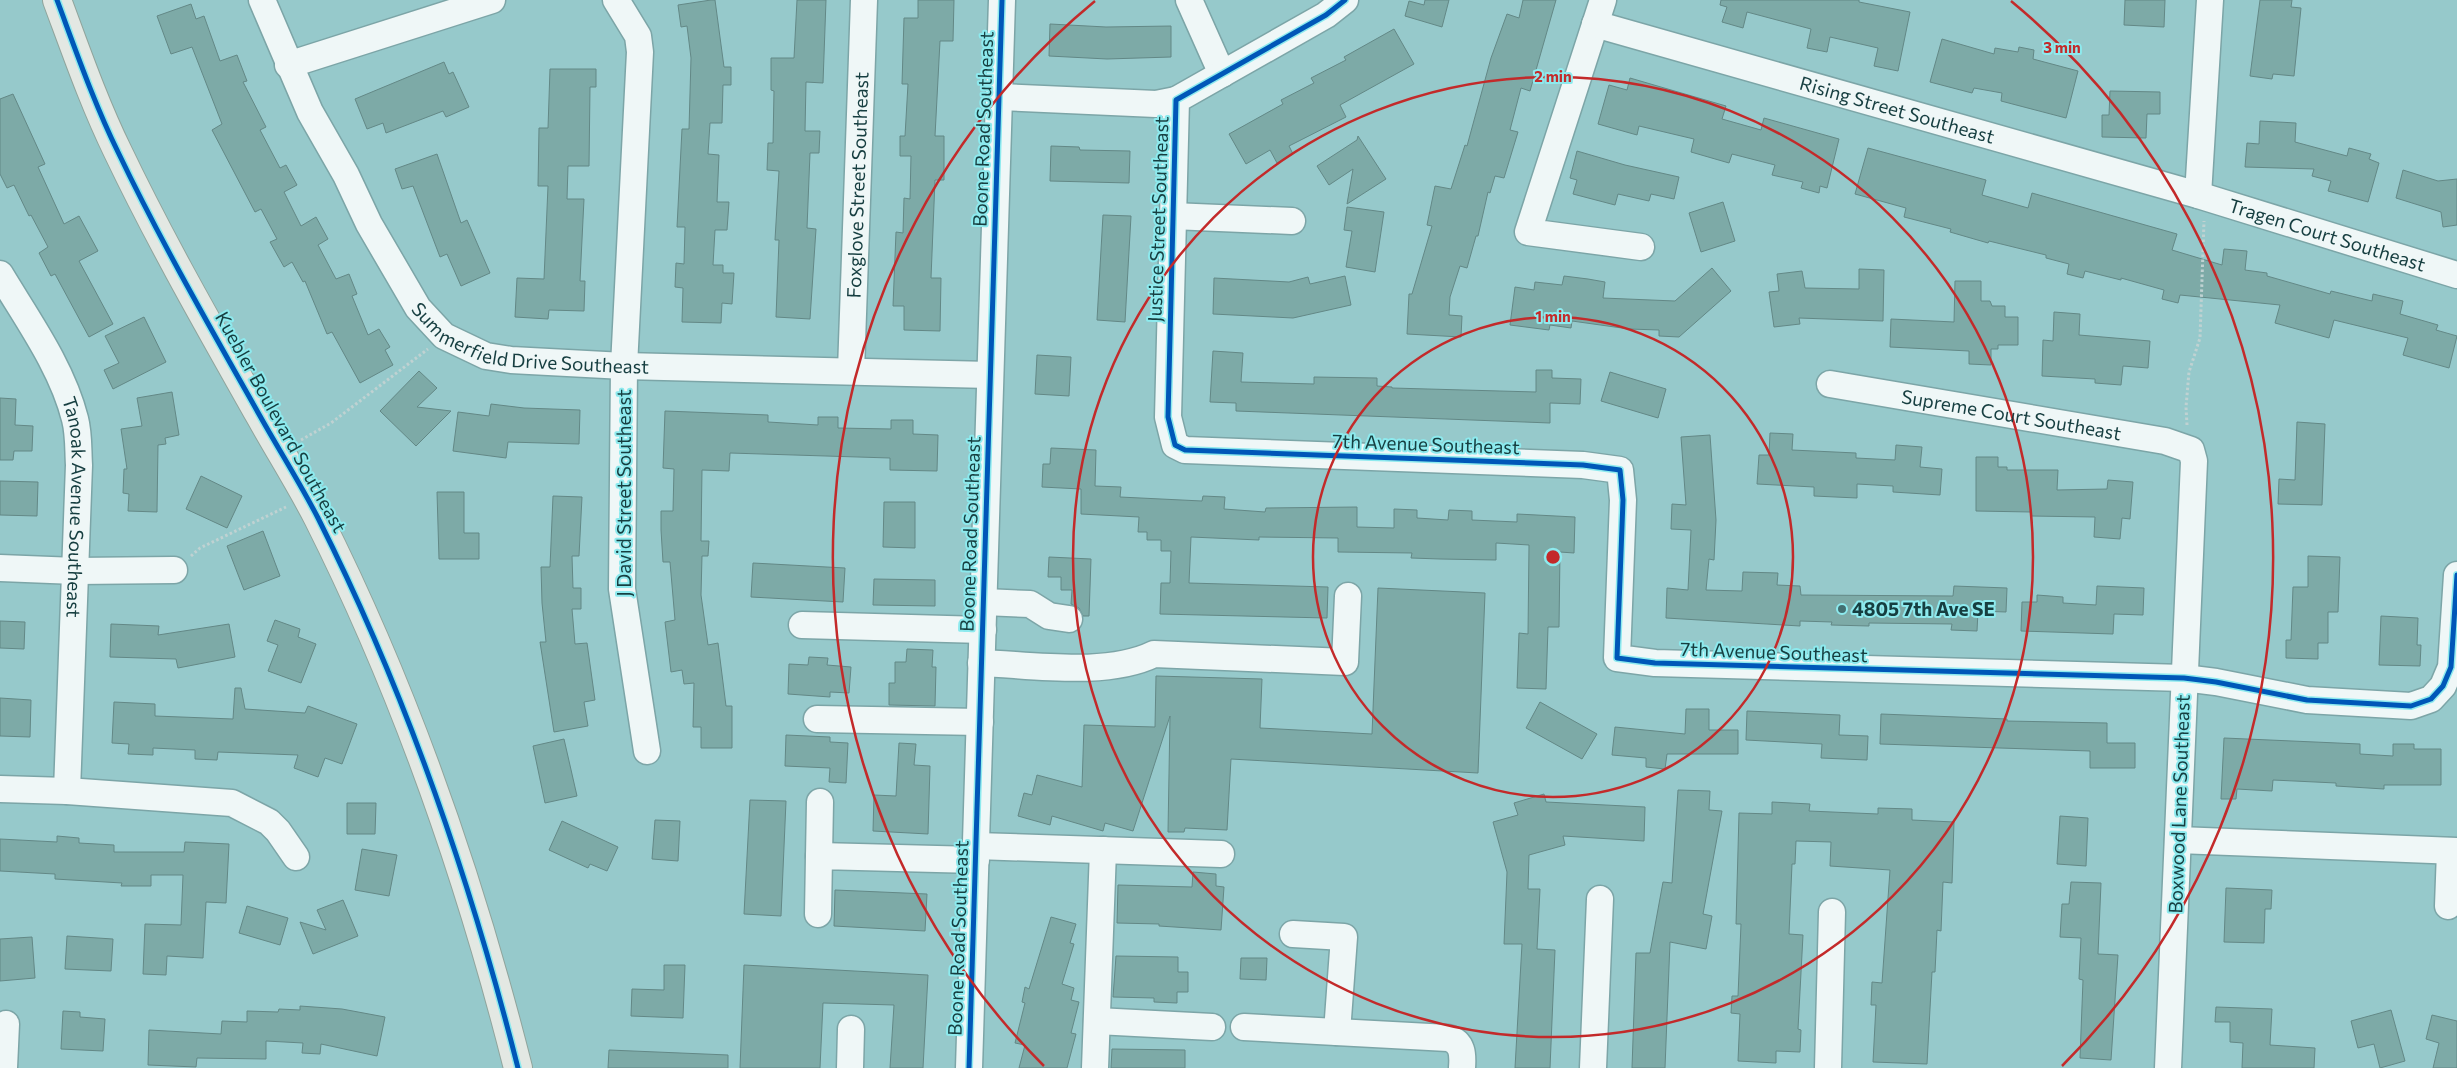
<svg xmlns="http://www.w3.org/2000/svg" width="2457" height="1068" font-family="Commissioner,sans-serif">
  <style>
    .building { fill: #7daaa7; stroke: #638886 }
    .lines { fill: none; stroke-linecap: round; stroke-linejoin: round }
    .minor-casing { stroke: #7ca5a7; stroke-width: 29 }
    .major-casing { stroke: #90a49c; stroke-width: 30 }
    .path { stroke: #c0d2d2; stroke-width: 3; stroke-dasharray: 2.5 2.5; stroke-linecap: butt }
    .minor { stroke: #eff7f7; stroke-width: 26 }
    .major { stroke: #e3e8e3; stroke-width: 28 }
    .cycleway-casing { stroke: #8deaee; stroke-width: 8 }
    .cycleway { stroke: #0057b8; stroke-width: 5 }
    .ring { fill: none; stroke: #c32a2a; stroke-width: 2.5 }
    .poi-dot { fill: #436f71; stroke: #8deaee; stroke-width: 2 }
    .labels { text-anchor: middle; stroke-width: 4; stroke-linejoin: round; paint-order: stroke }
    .street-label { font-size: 19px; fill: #163e40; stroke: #8deaee }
    .poi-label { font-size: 19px; font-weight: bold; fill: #163e40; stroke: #8deaee; text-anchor: start }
    .centre { fill: #c32a2a; stroke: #8deaee; stroke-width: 2.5 }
    .ring-label { font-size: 15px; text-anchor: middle; font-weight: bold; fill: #c32a2a; stroke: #8deaee; stroke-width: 4; stroke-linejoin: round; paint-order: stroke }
  </style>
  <rect width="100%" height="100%" fill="#96c9cb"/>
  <g class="building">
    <path d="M711,0H715L724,67H731V85H723L722,123H710L708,154L719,155L717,202H729L727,230H715L713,265H723V273H734L732,304L722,303L721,323L682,322L683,288L675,287L676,263L684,264L685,227H677L682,129H689L691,58L687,26L681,27L678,5Z"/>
    <path d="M797,0H826L823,83L806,82L805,131H820L819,153H810L807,228L816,229L810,319L776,317L779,240H775L779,171L767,170L768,143H773L774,91L771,90V58H794Z"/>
    <path d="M918,0H954L953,41H940L935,136H944V180H935L931,278H941L940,331L904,330V306H893L896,232L903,233L904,198L910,199L911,156H900V136H905L908,84H902L904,18H918Z"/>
    <path d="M1425,0H1449L1442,27L1405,16L1409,1L1424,5Z"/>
    <path d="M1523,0H1556L1530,91L1521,88L1510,130L1518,132L1504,178L1495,176L1490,193L1488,192L1478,236H1476L1467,268L1460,266L1450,297L1449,315L1462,316L1461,337L1407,334L1409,294H1412L1432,226L1427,225L1435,186L1451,189L1465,145L1467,146L1491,58L1507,14L1519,18Z"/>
    <path d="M1721,0H1859V2L1910,12L1898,71L1874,66L1878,48L1830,37L1827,52L1807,48L1811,29L1747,12L1743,28L1722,22L1727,7L1720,5Z"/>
    <path d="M2125,0H2165L2164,27L2124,25Z"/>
    <path d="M2260,0H2292L2291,7L2301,8L2294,76L2273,74L2272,79L2250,76Z"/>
    <path d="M191,4L196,19L204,16L220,61L237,55L247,81L243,82L266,127L260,130L280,168L286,165L297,185L284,192L301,226L316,217L328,239L318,245L336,279L349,274L357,294L352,296L368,335L379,329L390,347L385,350L393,365L360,383L332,332L327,334L305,281L303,282L292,262L284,267L270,242L277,239L261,209L255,212L212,130L222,124L192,47L171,54L157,16Z"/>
    <path d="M1050,24L1106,27L1171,26V57L1107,59L1049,56Z"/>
    <path d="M1394,29L1414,64L1340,105L1346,117L1289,146L1293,154L1277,163L1270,150L1246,164L1229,134L1283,104L1281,100L1314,83L1311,78L1346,60L1344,57Z"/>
    <path d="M1942,39L1994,54L1995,48L2018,52L2019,47L2034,50L2033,59L2078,71L2066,118L2001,101L2002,93L1974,88L1972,93L1930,82Z"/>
    <path d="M444,62L449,74L453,72L469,107L446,117L443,111L386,133L383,123L367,129L355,99Z"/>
    <path d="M550,69H596V87H590L589,166H568L567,199H584L580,281H585L584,311L549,310L548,319L515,317L517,278L544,279L548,186H538L539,128H548Z"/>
    <path d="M1630,78L1726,106L1722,119L1761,130L1764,118L1839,139L1827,188L1820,186L1819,193L1801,188L1803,182L1772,175L1775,165L1732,154L1729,163L1691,152L1694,139L1639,126L1637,135L1598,124L1609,85L1627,90Z"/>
    <path d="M2110,91L2160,92V114H2147L2146,138L2102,137V115H2109Z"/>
    <path d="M13,94L45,164L38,167L64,224L79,216L98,251L79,261L113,324L89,337L55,274L51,276L39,253L48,247L31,215L29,216L14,185L7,188L0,174V99Z"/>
    <path d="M2260,121L2296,123L2295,142L2347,156L2349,148L2371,154L2369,159L2379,163L2368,202L2328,191L2331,181L2312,176L2314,169L2245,167L2247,143L2259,144Z"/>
    <path d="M1358,136L1386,179L1347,204L1353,169L1329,185L1317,166L1357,140Z"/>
    <path d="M1051,146L1079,147L1080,150L1130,151L1129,183L1050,181Z"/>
    <path d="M1868,148L1986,180L1982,195L2028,208L2032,193L2177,234L2172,250L2222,265L2224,249L2247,251L2245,270L2267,273V276L2330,294L2331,291L2372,301L2373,294L2403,301L2400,314L2438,325L2436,330L2457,336L2449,368L2403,355L2408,338L2334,320L2329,338L2275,323L2280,305L2180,295L2178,303L2162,299L2164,290L2121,278V280L2085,271L2083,278L2067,274L2069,264L2046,258V255L1989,241L1988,243L1950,232L1951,229L1904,217L1906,208L1855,194Z"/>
    <path d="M1577,151L1625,165L1679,177L1674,199L1651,194L1649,201L1618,194L1615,205L1573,194L1577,180L1570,178Z"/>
    <path d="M437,154L461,223L467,220L490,273L461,286L447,254L440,257L413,186L402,189L395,169Z"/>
    <path d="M2403,170L2438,181L2457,179V225L2443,227L2441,212L2396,198Z"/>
    <path d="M1723,202L1735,241L1701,252L1689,213Z"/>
    <path d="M1347,207L1384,212L1375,272L1346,267L1352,231L1344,230Z"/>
    <path d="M1103,215L1131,216L1125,322L1097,320Z"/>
    <path d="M1712,268L1731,291L1679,337L1659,336V330L1629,329L1572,321L1571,328L1550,325L1549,330L1510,325L1515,287L1534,290L1535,282L1562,285L1564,276L1588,279L1605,282L1603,298L1675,301Z"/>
    <path d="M1859,269L1884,270L1883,321L1799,318L1800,324L1774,327L1769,292L1779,291L1777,274L1802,271L1805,288L1859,289Z"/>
    <path d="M1345,276L1351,305L1293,318L1213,314L1214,278L1289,282L1308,277L1310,284Z"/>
    <path d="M1955,281H1981V301H1990L1992,306H2005V317H2018V345H1998V349H1991V365L1969,364V351L1890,347L1891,319L1954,322Z"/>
    <path d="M2054,312L2080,314L2079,335L2150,341L2148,368L2123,366L2121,385L2095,383V379L2042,376L2043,340L2053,341Z"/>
    <path d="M144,317L166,362L113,389L104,370L119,363L105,336Z"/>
    <path d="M1213,351L1243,353L1241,382L1314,384V377L1377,378V386L1392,387V388L1536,392V370H1552V378L1581,379L1580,404L1550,403V423L1236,411V403L1210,402Z"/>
    <path d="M1037,355L1071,357L1069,396L1035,394Z"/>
    <path d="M419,371L437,388L417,407L451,411L416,446L380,411Z"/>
    <path d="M1610,372L1666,389L1658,418L1601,401Z"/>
    <path d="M172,392L179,435L165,438L166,444L158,445L157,512L128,511L129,494L123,493L124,469H127L121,429L142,426L137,398Z"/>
    <path d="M0,398L16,399L15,425L33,426L32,451H14L13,460H0Z"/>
    <path d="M491,404L524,408L580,410L579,444L508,442L506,458L453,451L458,412L489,416Z"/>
    <path d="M665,411L768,415V422L818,425V417H838V428L891,429V420H913V434L938,435L937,471L890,470V458L730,453L729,471L702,470L701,541H709L708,556H702L701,595L708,645L718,643L726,706H732V748H701V727H693L694,683L684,684L682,670L671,672L665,622L675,620L670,562H663L661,530V511H673L674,469L663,468Z"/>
    <path d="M2297,422L2325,424L2322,505L2278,504L2279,479L2295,480Z"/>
    <path d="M1770,433L1793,434L1792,450L1856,453V458L1895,460L1896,445L1922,447L1920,467L1942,469L1940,495L1893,492V486L1857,484V498L1814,496V487L1757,484L1759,455H1769Z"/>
    <path d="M1710,435L1716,520L1714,560L1709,559L1706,590L1742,591L1743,572L1778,573L1777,585L1800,586L1801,595L1953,596L1954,586L2007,588L2006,612L1978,611L1977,631L1951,630L1952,624L1869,623V626L1831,625L1832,622L1800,621V626L1666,618L1667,588L1688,590L1691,530L1671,529L1672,504L1686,505L1681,437Z"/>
    <path d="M1051,448L1096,450L1095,486L1121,487L1120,497L1202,501L1203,496L1225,497L1224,509L1265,512L1266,508L1357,507V527L1394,528V509L1417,510V518L1448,520L1449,510L1472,511V520L1517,522V514L1575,517L1574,553L1560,552L1559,627H1548L1546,689L1517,688L1519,633L1528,634L1529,545L1496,543V560L1440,559L1411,558L1412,553L1338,552V538L1259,537V540L1191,537L1189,583L1328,587L1327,618L1160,614L1161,583H1170L1171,551H1161V540H1147V532H1138L1139,517L1081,514V489L1042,487L1043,464H1050Z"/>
    <path d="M1976,457H1998V467H2007V470H2058L2057,490L2107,489L2108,480L2133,482L2130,519L2122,518L2120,539L2094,537L2095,517L2031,516V512L1976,511Z"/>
    <path d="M201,476L242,496L227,528L186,509Z"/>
    <path d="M0,481L38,482L37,516L0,515Z"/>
    <path d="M437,492H464V533H479V559H439Z"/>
    <path d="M553,496L582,497L579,556H572L573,588H581V609H572L575,644L587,643L595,700L584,702L588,726L554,732L540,642H546L542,603L541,567H550Z"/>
    <path d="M884,502H915V548L883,547Z"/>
    <path d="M263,531L280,576L244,590L227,546Z"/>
    <path d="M2308,556L2340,557L2338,612H2328V643H2318V659L2286,658V640H2291L2293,587H2308Z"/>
    <path d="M1049,557L1091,559L1089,616H1083L1079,608L1071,604L1072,590H1061V577H1048Z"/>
    <path d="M753,563L845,568L843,602L751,597Z"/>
    <path d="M874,579L935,580V606L873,605Z"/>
    <path d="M2097,586L2144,588L2143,615L2114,614L2113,634L2021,631L2022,602H2037V595L2063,597V603L2096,605Z"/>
    <path d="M1378,588L1485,593L1478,773L1231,759L1227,830L1185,828L1184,832H1168L1170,716L1133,831L1105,823L1103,831L1052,816L1050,825L1018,816L1024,793L1032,795L1037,775L1082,787L1084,725L1155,727L1156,676L1262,679L1260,728L1372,734Z"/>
    <path d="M2381,616L2418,618L2417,645H2421L2420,666L2379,665Z"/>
    <path d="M275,620L300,629L298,637L316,644L301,683L268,671L278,645L267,641Z"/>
    <path d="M0,621L25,622L24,649L0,648Z"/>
    <path d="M111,624L159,626L158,635L229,624L235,657L178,668L176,659L110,657Z"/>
    <path d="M907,649L933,650L932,667H936L935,706L889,705V683H895V662H906Z"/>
    <path d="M809,657L828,658L827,665L851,667L849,693L830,692V697L788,694L789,664L808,665Z"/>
    <path d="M235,688H241L245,709L305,713L308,706L357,724L342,764L325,758L318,777L294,768L298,755L218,752L217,760L195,759V750L153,748V755L128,754L129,744L112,743L114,702L155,704V716L233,719Z"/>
    <path d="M0,698L31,700L30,737L0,736Z"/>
    <path d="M1540,702L1597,734L1582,759L1526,728Z"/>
    <path d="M1686,709H1709V730H1738V754H1667L1665,769L1646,767V758L1612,755L1615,727L1685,734Z"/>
    <path d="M1747,711L1840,715L1839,735L1868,736L1867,760L1821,758L1822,744L1746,740Z"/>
    <path d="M1881,714L2007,719V721L2107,723V743H2135V768H2090V751L1880,744Z"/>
    <path d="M786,735L830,737V742L848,743L846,783L829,782L830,768L785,766Z"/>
    <path d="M2224,738L2360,744V754L2393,756V744H2414V749H2441V785H2384V789L2336,786V783L2273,780L2272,791L2237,789L2236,799H2221Z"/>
    <path d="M564,739L577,796L545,803L533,746Z"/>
    <path d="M899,743L916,744L914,765L930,766L928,834L873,831L874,795L896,796Z"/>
    <path d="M1678,790L1710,791L1709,810L1722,811L1703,914L1712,916L1706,949L1670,942L1665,1068H1632L1636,953H1650L1663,882L1672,883Z"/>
    <path d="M1544,794L1546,802L1645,807L1644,841L1563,836L1565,845L1529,855L1528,889H1540L1537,949L1555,950L1550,1068H1515L1522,944H1504L1507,872L1493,822L1518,815L1514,803Z"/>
    <path d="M750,800L786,801L781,916L744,914Z"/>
    <path d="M1772,802L1810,804L1809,811L1878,814V808L1912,809V820L1954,822L1952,883L1943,882L1941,931L1937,930L1935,972H1932L1927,1064L1873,1062L1876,1005H1871L1872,982L1882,983L1890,870L1830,866L1831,842L1796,841L1795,864H1792L1789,934L1803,935L1798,1029L1801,1030L1800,1052L1776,1051V1063L1738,1061L1740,1014L1731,1013L1732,996H1738L1741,924H1736L1739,813L1772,814Z"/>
    <path d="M347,803H376L375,834H347Z"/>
    <path d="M2060,816L2088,818L2086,866L2057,864Z"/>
    <path d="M655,820L680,821L678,861L652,859Z"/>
    <path d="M562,821L618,847L607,871L590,864L588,868L549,850Z"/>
    <path d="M57,836L79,838V843L114,845V852H184L185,842L229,844L226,903L206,902L203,958L167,956L166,975L143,974L145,924L181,925L183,875H151V886H121L122,883L55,879V874L0,871V839L57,842Z"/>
    <path d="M362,849L397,855L389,896L355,890Z"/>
    <path d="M1193,872L1216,874V886L1224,887L1221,930L1159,926V924L1117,923L1118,885L1192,887Z"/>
    <path d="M2071,882L2101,883L2098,954L2118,955L2111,1060L2080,1058L2083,980L2079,979L2081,938L2060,937L2062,904H2069Z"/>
    <path d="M2226,888L2272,890L2271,909H2265L2264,943L2224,942Z"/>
    <path d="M835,890L927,894L925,931L834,926Z"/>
    <path d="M343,900L358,936L313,954L300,922L326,930L317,910Z"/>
    <path d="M247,906L288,918L280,945L239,933Z"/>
    <path d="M1051,917L1076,924L1070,943L1074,944L1062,984L1074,988L1071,1000L1079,1002L1071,1033L1076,1034L1067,1068H1019L1025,1045L1015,1043L1025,1003L1022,1002L1025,987L1029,989Z"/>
    <path d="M67,936L113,939L111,971L65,969Z"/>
    <path d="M32,937L35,978L0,981V939Z"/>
    <path d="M1116,956L1178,957V972H1188V992H1177V1003L1154,1002V998L1113,997Z"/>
    <path d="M1241,958H1267L1266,980L1240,979Z"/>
    <path d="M664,965H685L683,1018L631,1016L632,989L664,990Z"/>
    <path d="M744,965L928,975L923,1068H890L894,1005L823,1003L820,1068H740Z"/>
    <path d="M300,1006L342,1009L385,1017L377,1056L321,1044L320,1054L302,1053L303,1043L266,1041V1059L197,1058L196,1067L148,1065L149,1030L221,1034L222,1021L247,1022V1011L278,1012L279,1009L300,1010Z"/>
    <path d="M2216,1007L2272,1009L2270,1045L2315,1048L2314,1068H2242L2243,1043L2230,1042V1022H2215Z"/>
    <path d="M2391,1010L2405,1061L2380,1068L2374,1044L2358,1048L2351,1021Z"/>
    <path d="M63,1011L80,1012V1017L105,1019L103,1051L61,1049Z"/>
    <path d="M2432,1015L2457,1021V1068H2433L2439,1043L2426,1039Z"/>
    <path d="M1112,1049L1185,1050V1068H1111Z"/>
    <path d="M609,1050L728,1055V1068H608Z"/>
  </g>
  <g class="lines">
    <defs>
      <g id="minor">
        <path id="s1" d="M262,0L310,112L346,175L369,224L418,308L444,336L486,356L511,360L624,366L990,375"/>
        <path d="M616,0L638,36L640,52L624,366L622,589L647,751"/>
        <path d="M1189,0L1222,74"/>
        <path d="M1345,0L1326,15L1176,100L1168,417L1175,445L1185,450L1583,465L1620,470L1623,500L1617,658L1655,663L2184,678L2216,682L2307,700L2411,706L2431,699L2443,686L2451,667L2457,575"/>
        <path d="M1603,0L1528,232L1641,247"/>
        <path id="s2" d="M1595,24L2198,195L2457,275"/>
        <path d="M288,65L492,0"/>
        <path d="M999,97L1156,104L1176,100"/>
        <path d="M2198,195L2210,0"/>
        <path d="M1172,216L1292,221"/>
        <path id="s3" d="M0,274C27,319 62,367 75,419C79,434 78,450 79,465L67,791"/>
        <path id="s4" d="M851,371L864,0"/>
        <path id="s5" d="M1830,384L2165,441L2191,450L2194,461L2168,1068"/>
        <path d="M0,568L76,571L174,570"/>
        <path d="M984,602L1030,604L1049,616L1069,619"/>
        <path d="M802,625L983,630"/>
        <path d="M981,663C1033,665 1107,677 1154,654L1345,662L1348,596"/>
        <path d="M817,719L980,722"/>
        <path d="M0,789L67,791L232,803L269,822L278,831L296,857"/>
        <path d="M2178,840L2457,851"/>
        <path d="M976,846L1221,854"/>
        <path d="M819,856L820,802"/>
        <path d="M2448,906L2450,851"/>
        <path d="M818,914L819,856L976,860"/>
        <path d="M1293,934L1344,937L1337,1032"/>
        <path d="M1097,1021L1212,1027"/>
        <path d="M1244,1027L1448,1038C1463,1042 1463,1055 1462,1068"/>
        <path d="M4,1068L6,1024"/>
        <path d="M850,1068L851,1029"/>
        <path d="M969,1068L1002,0"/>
        <path d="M1095,1068L1103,850"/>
        <path d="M1593,1068L1600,899"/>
        <path d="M1828,1068L1832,912"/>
      </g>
      <path id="major" d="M57,0C76,51 94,103 118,152C161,242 211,329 260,416C279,450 300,483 318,518C406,693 470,878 518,1068"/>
    </defs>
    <use href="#minor" class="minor-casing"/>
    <use href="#major" class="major-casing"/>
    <g class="path">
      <path d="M2187,425L2186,407L2189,372L2200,338L2204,221"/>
      <path d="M301,440L331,423L428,349"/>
      <path d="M191,556L200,548L286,507"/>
    </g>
    <use href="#minor" class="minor"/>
    <use href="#major" class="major"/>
    <defs>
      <g id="cycleway">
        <path d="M57,0C76,51 94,103 118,152C161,242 211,329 260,416C279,450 300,483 318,518C406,693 470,878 518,1068"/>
        <path d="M1345,0L1326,15L1176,100L1168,417L1175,445L1185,450L1583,465L1620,470L1623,500L1617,658L1655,663L2184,678L2216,682L2307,700L2411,706L2431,699L2443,686L2451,667L2457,575"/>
        <path d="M969,1068L1002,0"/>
      </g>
    </defs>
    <use href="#cycleway" class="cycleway-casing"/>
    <use href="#cycleway" class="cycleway"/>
  </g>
  <g class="ring">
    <circle cx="1553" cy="557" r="240"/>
    <circle cx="1553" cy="557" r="480"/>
    <path d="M1044 1066A720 720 0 0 1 1095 1M2011 1A720 720 0 0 1 2062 1066"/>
  </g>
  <circle class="poi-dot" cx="1842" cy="609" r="5"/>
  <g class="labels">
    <g class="street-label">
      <text dy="7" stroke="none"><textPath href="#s2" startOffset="314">Rising Street Southeast</textPath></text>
      <text transform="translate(983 129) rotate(-88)" y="7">Boone Road Southeast</text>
      <text dy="7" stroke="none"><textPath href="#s4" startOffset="186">Foxglove Street Southeast</textPath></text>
      <text transform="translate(1158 219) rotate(-88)" y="7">Justice Street Southeast</text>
      <text dy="7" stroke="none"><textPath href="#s2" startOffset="762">Tragen Court Southeast</textPath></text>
      <text dy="7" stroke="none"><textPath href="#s1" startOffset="468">Summerfield Drive Southeast</textPath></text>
      <text dy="7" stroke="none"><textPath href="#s5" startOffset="184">Supreme Court Southeast</textPath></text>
      <text transform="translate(281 422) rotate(61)" y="7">Kuebler Boulevard Southeast</text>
      <text transform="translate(1426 444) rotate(2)" y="7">7th Avenue Southeast</text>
      <text transform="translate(624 493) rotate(-90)" y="7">J David Street Southeast</text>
      <text dy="7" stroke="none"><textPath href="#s3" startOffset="252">Tanoak Avenue Southeast</textPath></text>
      <text transform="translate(970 534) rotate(-88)" y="7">Boone Road Southeast</text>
      <text transform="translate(1774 652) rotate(2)" y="7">7th Avenue Southeast</text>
      <text transform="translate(2179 804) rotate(-88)" y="7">Boxwood Lane Southeast</text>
      <text transform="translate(958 938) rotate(-88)" y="7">Boone Road Southeast</text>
    </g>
    <g class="poi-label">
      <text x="1852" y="616">4805 7th Ave SE</text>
    </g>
  </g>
  <circle cx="1553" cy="557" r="8" class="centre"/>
  <g class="ring-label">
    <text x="2062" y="53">3 min</text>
    <text x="1553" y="82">2 min</text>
    <text x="1553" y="322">1 min</text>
  </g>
</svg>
